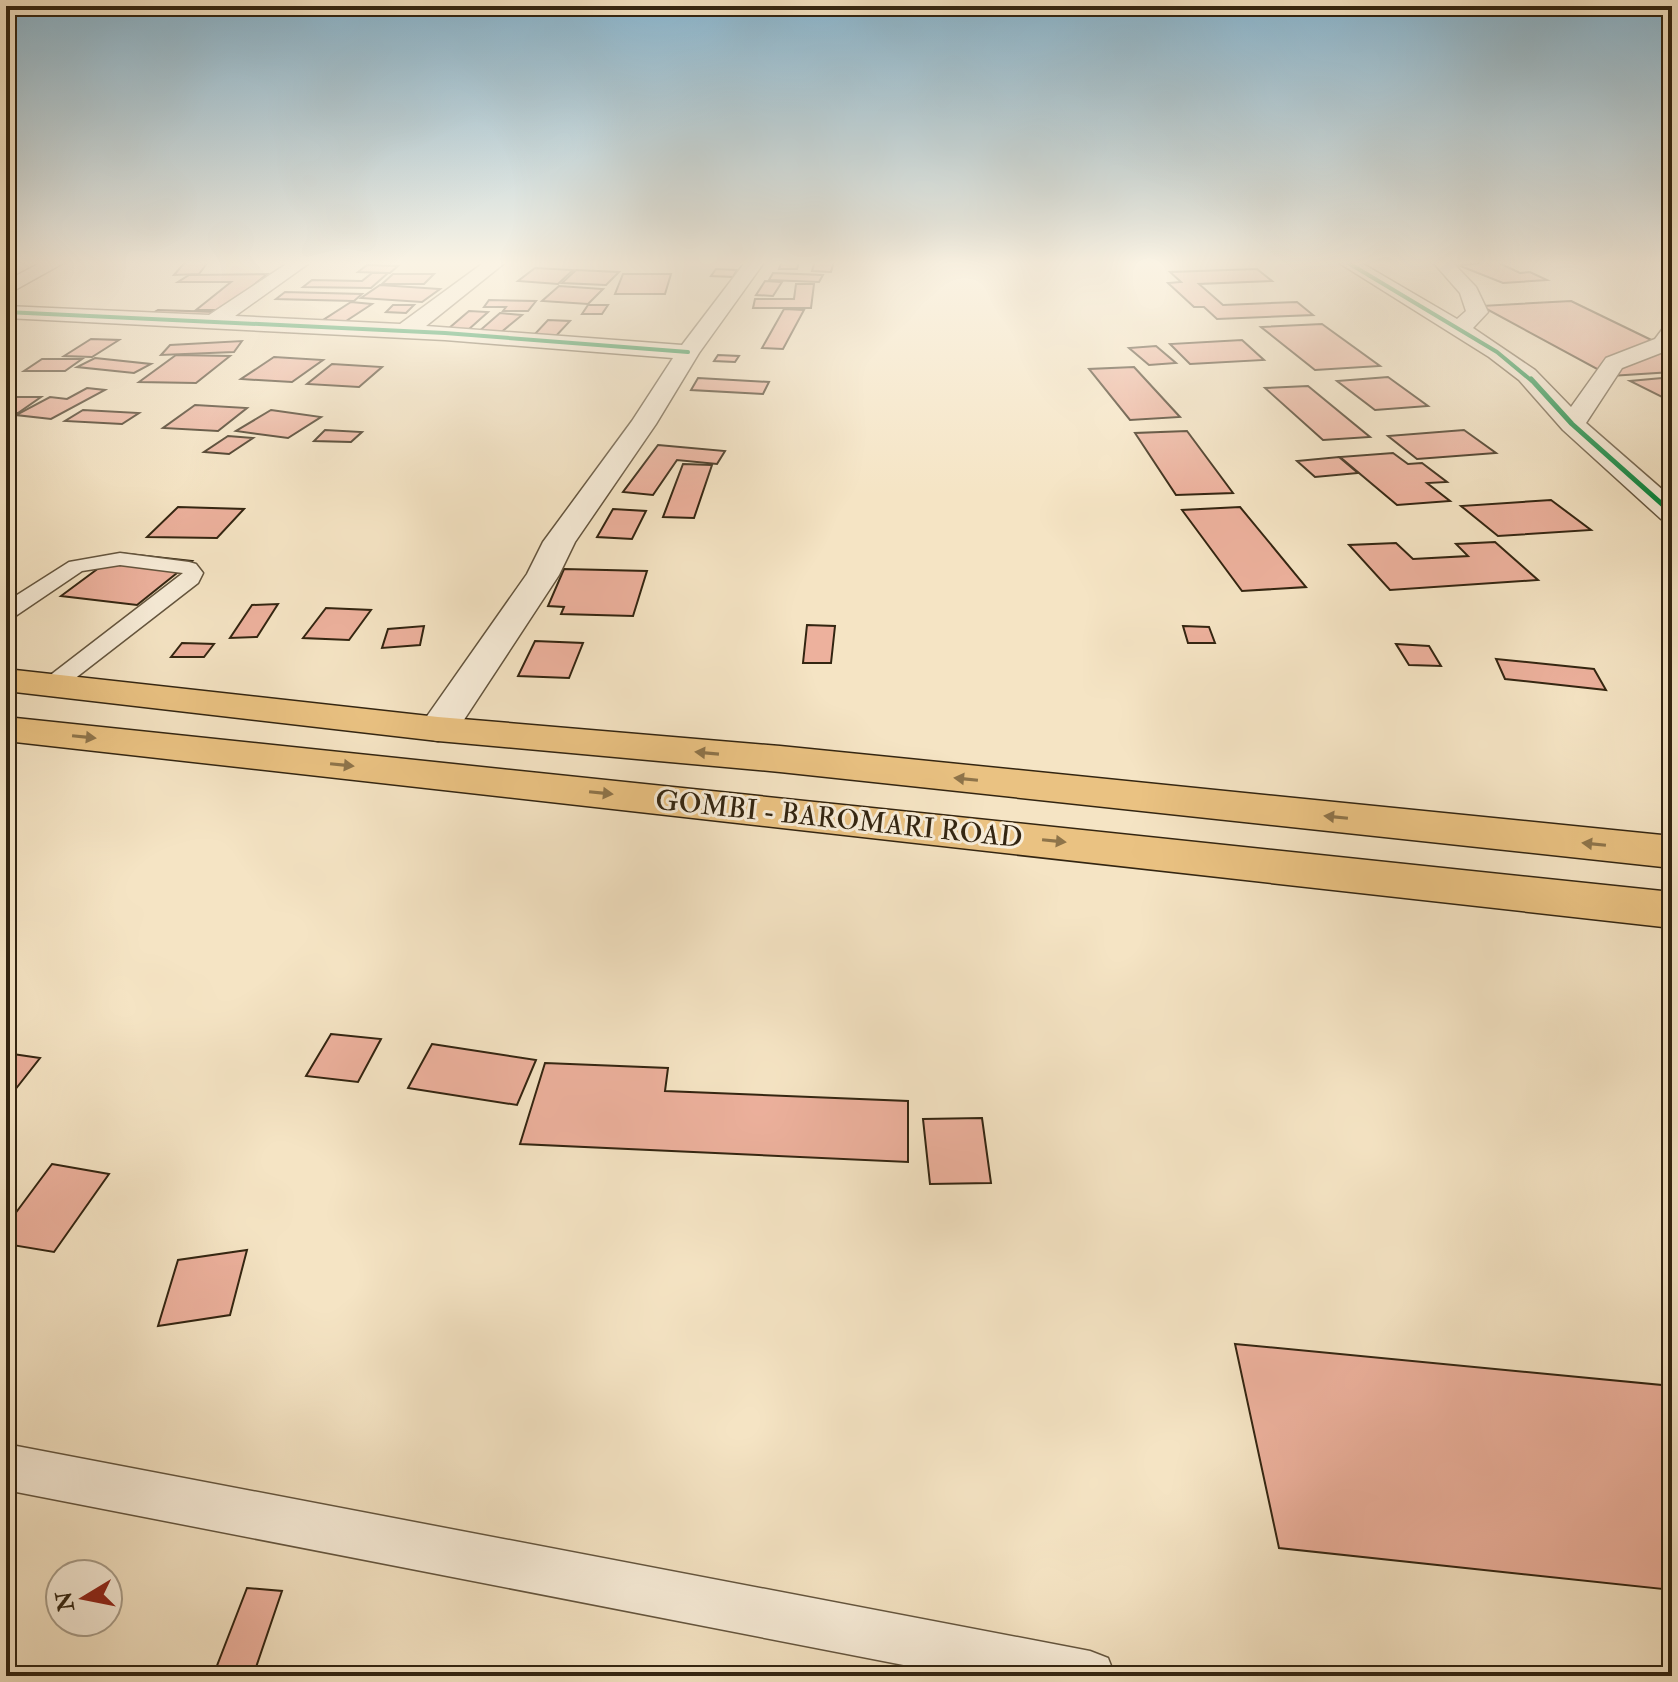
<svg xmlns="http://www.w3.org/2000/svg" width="1678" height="1682" font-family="'IM FELL Double Pica',serif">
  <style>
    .building { fill: #edb19d; stroke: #332511; stroke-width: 2 }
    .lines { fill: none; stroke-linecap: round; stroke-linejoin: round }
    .lane-casing { stroke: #64553e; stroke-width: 3 }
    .street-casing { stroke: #64553e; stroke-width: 3 }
    .primary-casing { stroke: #332511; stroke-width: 3 }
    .lane { fill: #f8edd9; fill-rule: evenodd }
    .street { fill: #f8edd9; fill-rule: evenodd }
    .primary { fill: #eac282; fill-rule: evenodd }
    .cycleway-far1-casing { stroke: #f8edd9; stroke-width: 6 }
    .cycleway-casing { stroke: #f8edd9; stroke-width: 8 }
    .cycleway-far1 { stroke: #00873e; stroke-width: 4 }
    .cycleway { stroke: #00873e; stroke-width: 5 }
    .oneway { fill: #8e744a }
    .labels { text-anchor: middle; stroke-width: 6; stroke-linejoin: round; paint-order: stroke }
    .street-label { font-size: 28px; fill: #332511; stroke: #f8edd9 }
  </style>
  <rect width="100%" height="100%" fill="#f5e4c4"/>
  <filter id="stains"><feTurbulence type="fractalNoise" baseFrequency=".0025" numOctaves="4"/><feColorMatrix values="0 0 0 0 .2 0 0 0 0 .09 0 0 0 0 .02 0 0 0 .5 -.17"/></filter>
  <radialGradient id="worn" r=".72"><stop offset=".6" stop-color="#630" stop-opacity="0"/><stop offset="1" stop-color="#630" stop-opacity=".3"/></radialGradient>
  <g class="building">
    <path d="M186,261H237L208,262L199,274L174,275Z"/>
    <path d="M782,261H799L797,269H779Z"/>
    <path d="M815,261H834L831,272L812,271Z"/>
    <path d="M1497,262L1520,273L1530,272L1547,280L1503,283L1458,265Z"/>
    <path d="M367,265L398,266L390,273L358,272Z"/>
    <path d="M535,268L573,270L558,284L518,281Z"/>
    <path d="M716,269L737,270L733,277L711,276Z"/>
    <path d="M1257,269L1272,281L1199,284L1223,305L1297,302L1313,315L1217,319L1204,307H1194L1168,283L1181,282L1170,272Z"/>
    <path d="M576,270L619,272L606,285L562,283Z"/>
    <path d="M372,273H388L371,288L303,287L312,280L362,281Z"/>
    <path d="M773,273L823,275L819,282L769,280Z"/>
    <path d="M267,274L224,310H196L231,282H178L189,275Z"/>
    <path d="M393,274H434L424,284H382Z"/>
    <path d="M623,274H671L665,294H615Z"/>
    <path d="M765,281L782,282L773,296L756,295Z"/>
    <path d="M796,284H814L811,308H753L755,299H794Z"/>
    <path d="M380,285L440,289L422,302L361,298Z"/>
    <path d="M559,286L603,289L588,304L542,301Z"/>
    <path d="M285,292L362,294L354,301L276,299Z"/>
    <path d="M489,300L536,301L528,311H503L506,307H484Z"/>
    <path d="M1571,301L1672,350V372L1610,376L1481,306Z"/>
    <path d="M351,302L372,304L343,323L320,322Z"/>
    <path d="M393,305H414L406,313L386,312Z"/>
    <path d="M588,305H608L602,314H582Z"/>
    <path d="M784,309L804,310L783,349L762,348Z"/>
    <path d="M158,310L216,312L205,319L146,317Z"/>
    <path d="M469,311L488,312L468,330L448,329Z"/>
    <path d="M500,313L522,315L499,334L477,333Z"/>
    <path d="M548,320L570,321L555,337L533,336Z"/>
    <path d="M1322,324L1380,366L1315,370L1261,327Z"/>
    <path d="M91,339L119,340L92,357L64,356Z"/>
    <path d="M1242,340L1264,360L1190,364L1170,344Z"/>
    <path d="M242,341L234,352L161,355L170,345Z"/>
    <path d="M1156,346L1176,363L1149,365L1129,348Z"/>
    <path d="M176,355L230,356L196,383L139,382Z"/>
    <path d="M718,355L739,356L735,362L714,361Z"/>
    <path d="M274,357L323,360L292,382L241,379Z"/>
    <path d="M95,358L151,364L134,373L77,367Z"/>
    <path d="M42,359H82L65,371H24Z"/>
    <path d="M332,364L382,367L359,387L307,384Z"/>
    <path d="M1134,367L1180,417L1130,420L1089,369Z"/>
    <path d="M1388,377L1428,406L1375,410L1337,381Z"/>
    <path d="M698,378L769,382L763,394L691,390Z"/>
    <path d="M1662,378L1672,383V402L1630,381Z"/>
    <path d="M1308,386L1370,437L1323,440L1265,388Z"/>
    <path d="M87,388L105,390L51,419L16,415L50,397L67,399Z"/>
    <path d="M6,397H41L18,413H6Z"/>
    <path d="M195,405L247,408L218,431L163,428Z"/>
    <path d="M83,410L139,413L122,424L65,421Z"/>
    <path d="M271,410L321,417L288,438L236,431Z"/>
    <path d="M325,430L362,432L351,442L314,441Z"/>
    <path d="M1464,430L1496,453L1417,459L1388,436Z"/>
    <path d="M1187,431L1233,493L1176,495L1135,433Z"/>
    <path d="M228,436L253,438L229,454L204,452Z"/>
    <path d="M658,445L725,451L717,464L677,460L653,495L623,492Z"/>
    <path d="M1393,453L1408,464L1422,463L1447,482L1427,483L1450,501L1397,505L1340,457Z"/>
    <path d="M1339,457L1358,473L1315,477L1297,461Z"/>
    <path d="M683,464L712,465L694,518L663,517Z"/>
    <path d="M1551,500L1591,530L1498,536L1461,506Z"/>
    <path d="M178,507L244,509L217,538L147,537Z"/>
    <path d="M1240,507L1306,587L1242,591L1182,510Z"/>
    <path d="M613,509L646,511L632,539L597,537Z"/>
    <path d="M1495,542L1538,580L1390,590L1349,545L1396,543L1413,559L1468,556L1456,544Z"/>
    <path d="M119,553L192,561L137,605L61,596Z"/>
    <path d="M564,569L647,571L633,616L561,614L564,607L548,606Z"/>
    <path d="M278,604L257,637L230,638L252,605Z"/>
    <path d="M326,608L371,610L349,640L303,638Z"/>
    <path d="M807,625L835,626L831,663H803Z"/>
    <path d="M424,626L420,645L382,648L388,629Z"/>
    <path d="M1183,626L1209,627L1215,643H1188Z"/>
    <path d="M535,641L583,643L569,678L518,676Z"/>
    <path d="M182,643L214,644L204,657H171Z"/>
    <path d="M1396,644L1429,646L1441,666L1409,665Z"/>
    <path d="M1496,659L1594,669L1606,690L1505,679Z"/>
    <path d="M331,1034L381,1039L358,1082L306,1076Z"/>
    <path d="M432,1044L536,1060L517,1105L408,1088Z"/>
    <path d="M6,1053L40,1058L11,1095L6,1094Z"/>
    <path d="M545,1063L668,1068L665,1091L908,1101V1162L520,1144Z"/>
    <path d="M982,1118L991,1183L930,1184L923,1119Z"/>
    <path d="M52,1164L109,1174L54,1252L6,1244V1226Z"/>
    <path d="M247,1250L230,1315L158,1326L178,1260Z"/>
    <path d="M1235,1344L1672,1386V1590L1279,1548Z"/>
    <path d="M247,1588L282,1591L253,1676H213Z"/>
  </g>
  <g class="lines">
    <defs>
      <g id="lane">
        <path d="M120,553L189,562L196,564L203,573L198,583L60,690H44L40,685L44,680L183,573L120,565L82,571L14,617L6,619V602L69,562Z"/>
        <path d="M6,1444L1090,1651L1108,1658L1115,1676H960L6,1490Z"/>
      </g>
      <g id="street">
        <path d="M44,261H67L6,295V281Z"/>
        <path d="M291,261H312L235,316L400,324L486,261H507L426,326L682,345L746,261H765L699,353L656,424L575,542L559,575L452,738L438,741L424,738L418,729L527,574L543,542L632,421L673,358L445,340L6,318V306L209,315Z"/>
        <path d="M1336,261H1358L1457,319L1466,311L1460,293L1432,261H1451L1476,287L1488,312L1473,328L1535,370L1571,407L1606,358L1655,339L1664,327L1672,325L1671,349L1622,368L1586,423L1672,498V522L1661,519L1563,430L1519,380L1489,357Z"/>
      </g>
      <g id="primary">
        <path d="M6,669L438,717L780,746L1672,836V868L780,772L438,741L6,691Z"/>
        <path d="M6,717L1672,892V928L6,741Z"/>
      </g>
    </defs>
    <use href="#lane" class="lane-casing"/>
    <use href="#street" class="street-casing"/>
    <use href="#primary" class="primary-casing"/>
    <use href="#lane" class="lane"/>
    <use href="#street" class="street"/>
    <use href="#primary" class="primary"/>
    <defs>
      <g id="cycleway-far1">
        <path d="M1345,261L1497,352L1532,381"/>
        <path d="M6,312L445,333L688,352"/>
      </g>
      <path id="cycleway" d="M1531,379L1572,424L1672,513"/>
    </defs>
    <use href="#cycleway-far1" class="cycleway-far1-casing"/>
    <use href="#cycleway" class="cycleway-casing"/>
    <use href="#cycleway-far1" class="cycleway-far1"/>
    <use href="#cycleway" class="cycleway"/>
  </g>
  <defs><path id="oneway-solid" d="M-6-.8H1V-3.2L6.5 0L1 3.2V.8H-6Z" transform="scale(2)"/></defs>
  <g class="oneway">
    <use href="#oneway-solid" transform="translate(84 737) rotate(6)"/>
    <use href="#oneway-solid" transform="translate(707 753) rotate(-175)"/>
    <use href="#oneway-solid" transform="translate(342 765) rotate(6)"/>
    <use href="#oneway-solid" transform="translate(966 779) rotate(-174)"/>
    <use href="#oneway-solid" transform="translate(601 793) rotate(6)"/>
    <use href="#oneway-solid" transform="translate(1336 817) rotate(-174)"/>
    <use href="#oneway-solid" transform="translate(1054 841) rotate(6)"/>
    <use href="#oneway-solid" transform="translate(1594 844) rotate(-174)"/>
  </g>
  <linearGradient id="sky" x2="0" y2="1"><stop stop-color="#89b8d3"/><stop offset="0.53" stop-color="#faf3e4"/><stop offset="1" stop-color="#faf3e4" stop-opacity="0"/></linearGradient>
  <rect width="1678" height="496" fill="url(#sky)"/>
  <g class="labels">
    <g class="street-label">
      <text transform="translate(839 818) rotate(6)" y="10">GOMBI - BAROMARI ROAD</text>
    </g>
  </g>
  <rect width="1678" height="1682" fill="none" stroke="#f5e4c4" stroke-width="32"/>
  <rect x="8" y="8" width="1662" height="1666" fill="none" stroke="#332511" stroke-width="4"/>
  <rect x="16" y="16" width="1646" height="1650" fill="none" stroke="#332511" stroke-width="2"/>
  <g transform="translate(84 1598) rotate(260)"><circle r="38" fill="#f8edd9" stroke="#a99d89" stroke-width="2"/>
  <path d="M0-6L14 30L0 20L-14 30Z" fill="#8f2418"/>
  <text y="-12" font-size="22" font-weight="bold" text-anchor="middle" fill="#332511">N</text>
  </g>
  <rect width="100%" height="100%" filter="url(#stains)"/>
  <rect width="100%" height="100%" fill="url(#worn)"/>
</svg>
